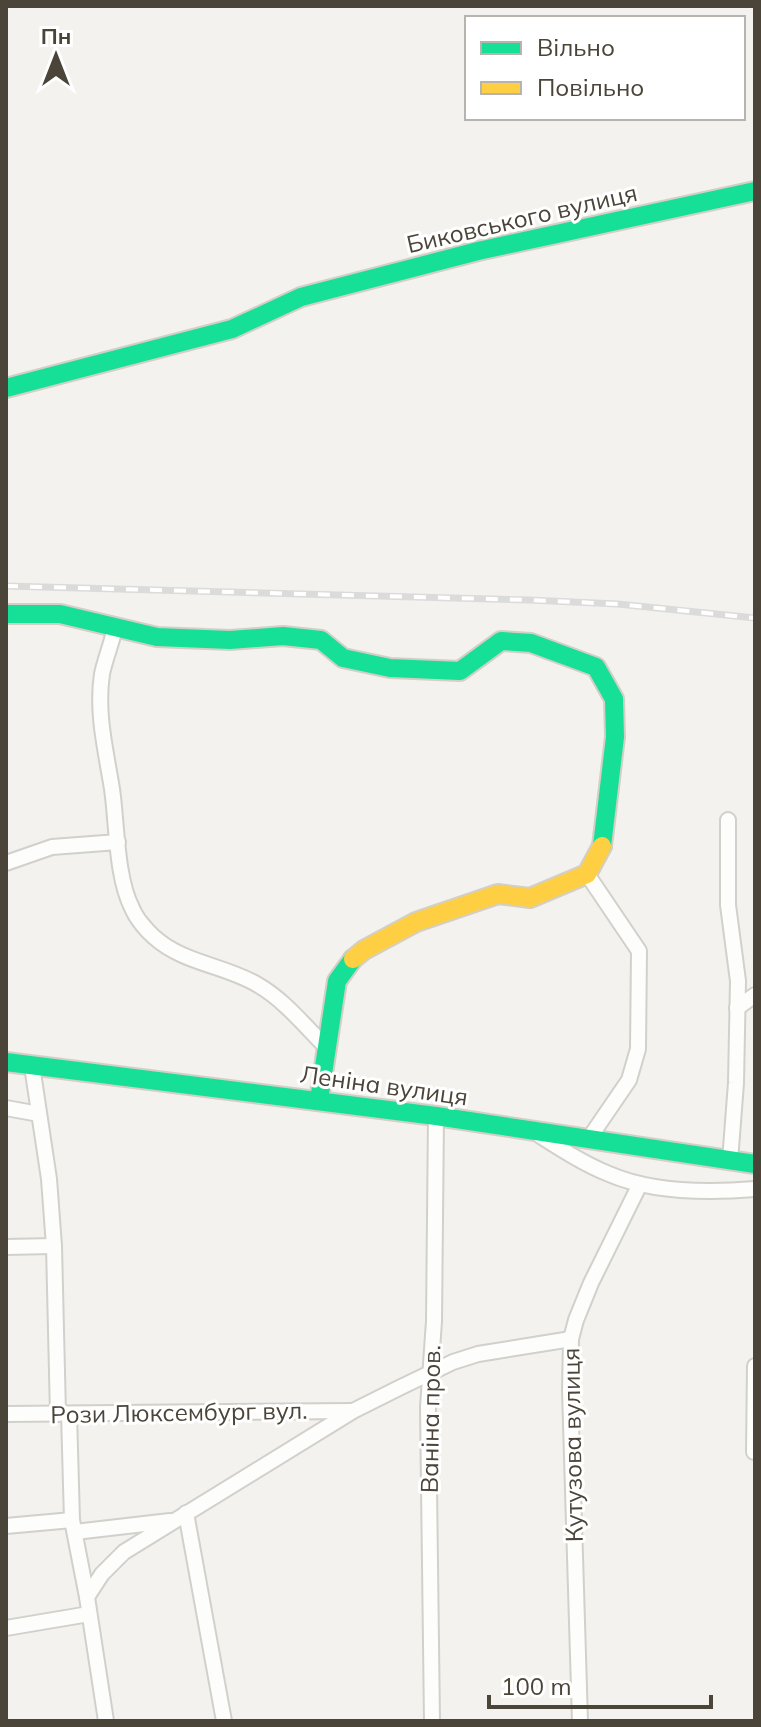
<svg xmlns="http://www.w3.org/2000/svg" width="761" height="1727" font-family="Mulish,sans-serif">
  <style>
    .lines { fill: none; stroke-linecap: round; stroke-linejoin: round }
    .street-casing { stroke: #d2d0cb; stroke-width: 18 }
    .fast-casing { stroke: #d3cfc5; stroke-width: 22 }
    .slow-casing { stroke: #d3cfc5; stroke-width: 22 }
    .street { stroke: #fdfdfc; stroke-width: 14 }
    .fast { stroke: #16e098; stroke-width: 18 }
    .slow { stroke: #ffcf43; stroke-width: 18 }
    .rail-casing { stroke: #dbdbda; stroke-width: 7 }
    .rail { stroke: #fff; stroke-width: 4; stroke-dasharray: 12; stroke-linecap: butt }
    .labels { text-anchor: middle; stroke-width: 6; stroke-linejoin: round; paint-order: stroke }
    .street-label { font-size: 24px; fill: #4b4439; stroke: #fff }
  </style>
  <rect width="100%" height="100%" fill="#f4f2ee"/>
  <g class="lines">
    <defs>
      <g id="street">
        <path d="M115,627C112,643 105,659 102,674C96,713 106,751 112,789C117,823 116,877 132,908C136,918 146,930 154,937C184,964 225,965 258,985C284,1000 304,1025 325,1046"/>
        <path d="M728,820V905L738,981L736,1083L730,1161"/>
        <path d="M6,863L52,847L118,842"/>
        <path d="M587,874L639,951L638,1049L629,1080L588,1140"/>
        <path d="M737,1008L755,995"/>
        <path d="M32,1066L49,1179L54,1246L58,1414"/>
        <path d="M6,1108L39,1114"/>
        <path d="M539,1135C561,1149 584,1164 609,1174C653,1193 708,1193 755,1189"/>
        <path d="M6,1247L54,1246"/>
        <path d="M6,1414L352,1411"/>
        <path d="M69,1414L72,1520L87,1597L106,1721"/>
        <path d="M754,1452L755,1366"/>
        <path d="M186,1513L224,1721"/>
        <path d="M6,1526L72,1520"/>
        <path d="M75,1532L170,1521"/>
        <path d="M87,1597L102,1574L124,1552L353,1411L401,1387L453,1362L478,1354L571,1339"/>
        <path d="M6,1628L89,1614"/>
        <path d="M432,1721L428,1407L434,1321L436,1116"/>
        <path d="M580,1721L570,1391L571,1339L576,1320L591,1283L640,1184"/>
      </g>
      <g id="fast">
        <path d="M6,388L232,329L301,297L478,251L755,191"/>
        <path d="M6,614H60L157,637L230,640L283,636L321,640L343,658L390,668L460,671L501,641L531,643L596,667L614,699L615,737L602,846"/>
        <path d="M6,1062L436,1116L755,1164"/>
        <path d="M319,1100L337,981L353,959"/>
      </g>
      <path id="slow" d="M353,959L364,950L416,922L498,894L530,898L587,874L602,846"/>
    </defs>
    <use href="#street" class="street-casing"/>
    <use href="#fast" class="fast-casing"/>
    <use href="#slow" class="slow-casing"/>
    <use href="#street" class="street"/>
    <use href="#fast" class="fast"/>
    <use href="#slow" class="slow"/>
    <defs>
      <path id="rail" d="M6,586L529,600L618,604L755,618"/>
    </defs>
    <use href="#rail" class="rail-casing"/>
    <use href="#rail" class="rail"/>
  </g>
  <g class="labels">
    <g class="street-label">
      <text transform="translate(522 219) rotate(-13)" y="8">Биковського вулиця</text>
      <text transform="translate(384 1086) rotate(8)" y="8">Леніна вулиця</text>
      <text transform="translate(179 1413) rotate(-1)" y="8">Рози Люксембург вул.</text>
      <text transform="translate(431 1419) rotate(-89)" y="8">Ваніна пров.</text>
      <text transform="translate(573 1445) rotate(-91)" y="8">Кутузова вулиця</text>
    </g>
  </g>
  <rect width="761" height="1727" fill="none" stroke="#4b4439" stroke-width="16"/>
  <rect x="465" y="16" width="280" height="104" fill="#ffffff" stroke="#b7b4b0" stroke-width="2"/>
  <rect x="481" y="42" width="40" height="12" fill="#16e098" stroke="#b7b4b0" stroke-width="2"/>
  <text x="537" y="56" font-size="24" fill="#4b4439">Вільно</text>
  <rect x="481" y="82" width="40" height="12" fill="#ffcf43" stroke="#b7b4b0" stroke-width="2"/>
  <text x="537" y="96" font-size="24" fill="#4b4439">Повільно</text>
  <g transform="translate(56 56)" stroke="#ffffff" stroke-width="6" paint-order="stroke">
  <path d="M0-6L14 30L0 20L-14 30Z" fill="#4b4439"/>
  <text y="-12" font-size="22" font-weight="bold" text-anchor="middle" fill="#4b4439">Пн</text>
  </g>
  <path d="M489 1695v12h222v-12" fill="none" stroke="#4b4439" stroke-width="4"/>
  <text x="501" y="1695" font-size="24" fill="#4b4439" stroke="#ffffff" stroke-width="6" paint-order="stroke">100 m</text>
</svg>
